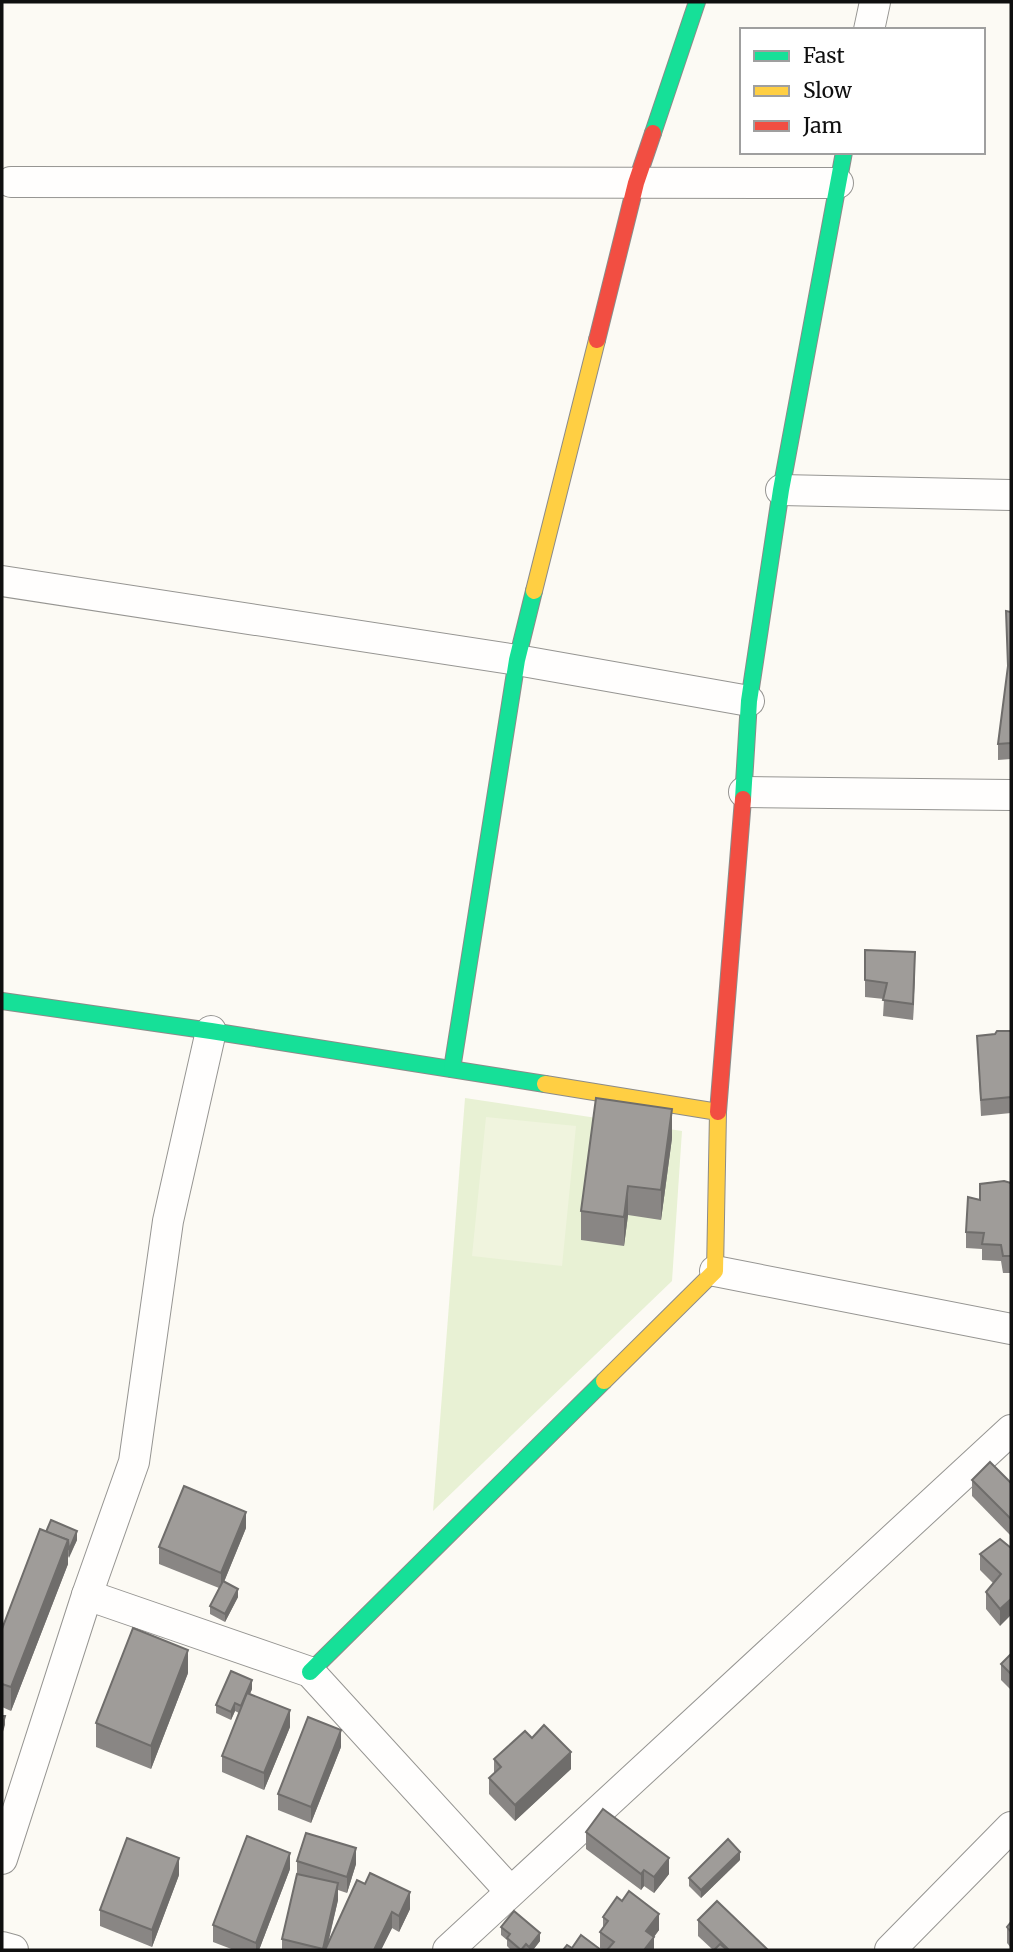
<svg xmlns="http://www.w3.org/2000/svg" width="1013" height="1952" font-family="Merriweather,serif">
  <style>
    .green { fill: #e8f1d4 }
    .pitch { fill: #f0f4de }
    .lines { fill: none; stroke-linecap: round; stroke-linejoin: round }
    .street-casing { stroke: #969592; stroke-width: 32 }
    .fast-casing { stroke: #8c8b89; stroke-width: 18 }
    .slow-casing { stroke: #8c8b89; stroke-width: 18 }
    .jam-casing { stroke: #8c8b89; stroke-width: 18 }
    .street { stroke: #fffefd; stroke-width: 30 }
    .fast { stroke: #16e098; stroke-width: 16 }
    .slow { stroke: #ffcf43; stroke-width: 16 }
    .jam { stroke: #f24e42; stroke-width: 16 }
    .wall { fill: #898684 }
    .shaded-wall { fill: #6f6d6b }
    .building { fill: #9f9c99; stroke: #6f6d6b; stroke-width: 2 }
  </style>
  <rect width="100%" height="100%" fill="#fcfaf4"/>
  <path class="green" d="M465,1098L682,1131L672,1281L433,1511Z"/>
  <path class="pitch" d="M486,1117L576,1126L562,1266L472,1256Z"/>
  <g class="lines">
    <defs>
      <g id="street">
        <path d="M869,30L875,2"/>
        <path d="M11,182L838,183"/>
        <path d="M781,490L1011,495"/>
        <path d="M2,581L517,660L749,701"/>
        <path d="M744,792L1011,795"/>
        <path d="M715,1271L1011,1329"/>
        <path d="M87,1595L310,1672L510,1891"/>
        <path d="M2,1859L87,1595L134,1462L168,1221L211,1031"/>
        <path d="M2,1947L13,1950"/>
        <path d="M448,1950L1011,1430"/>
        <path d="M890,1950L1011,1827"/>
      </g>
      <g id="fast">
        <path d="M653,133L697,2"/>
        <path d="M743,799L749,701L781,490L844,152"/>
        <path d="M2,1001L211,1031L545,1084"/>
        <path d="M452,1069L517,660L534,591"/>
        <path d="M310,1672L604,1381"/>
      </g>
      <g id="slow">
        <path d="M534,591L597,340"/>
        <path d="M545,1084L718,1112L715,1271L604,1381"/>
      </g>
      <g id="jam">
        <path d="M597,340L636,183L653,133"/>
        <path d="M718,1112L743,799"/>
      </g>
    </defs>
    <use href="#street" class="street-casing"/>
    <use href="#fast" class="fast-casing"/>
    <use href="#slow" class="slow-casing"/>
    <use href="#jam" class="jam-casing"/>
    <use href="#street" class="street"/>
    <use href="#fast" class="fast"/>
    <use href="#slow" class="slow"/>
    <use href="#jam" class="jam"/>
  </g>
  <g class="wall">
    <path d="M1006,611L1011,612V759L998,760V744L1008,670Z"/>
    <path d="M865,950L915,968L913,1020L883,1016L884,999L865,997Z"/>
    <path d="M1011,1031V1113L981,1116L977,1036L995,1034Z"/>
    <path d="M672,1138L661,1220L628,1215L624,1246L581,1240V1211Z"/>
    <path d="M1011,1183V1273H1003L1001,1261L982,1260V1249L966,1248V1232L980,1200Z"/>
    <path d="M972,1480L1011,1483V1536L972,1496Z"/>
    <path d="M246,1528L224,1582L238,1597L225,1622L210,1614V1606L219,1588L159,1564V1547Z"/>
    <path d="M46,1532L77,1540L68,1558V1564L11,1711L2,1707V1629Z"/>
    <path d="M1011,1548L1000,1626L986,1609V1592L993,1583L980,1570V1554Z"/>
    <path d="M1011,1654V1690L1001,1680V1664Z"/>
    <path d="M188,1673L151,1769L96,1747V1723Z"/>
    <path d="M252,1689L250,1694L290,1727L264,1790L222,1772V1756L239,1713L235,1711L231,1720L216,1713V1705Z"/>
    <path d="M532,1738L571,1769L515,1821L489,1794V1778L494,1773V1759Z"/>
    <path d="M341,1747L311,1823L278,1810V1794Z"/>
    <path d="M586,1832L669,1874L654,1893L644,1886L641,1890L586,1849Z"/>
    <path d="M740,1860L701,1898L689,1886V1878Z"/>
    <path d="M297,1861L356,1864L347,1893L338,1890V1900L328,1944L357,1880L410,1909L399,1932L392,1928L381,1950H282V1939L297,1874Z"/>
    <path d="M290,1869L259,1950H234L213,1942V1925Z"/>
    <path d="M179,1875L152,1947L100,1926V1910Z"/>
    <path d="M603,1917L659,1930L654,1937V1950H603L600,1948V1932L603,1928Z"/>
    <path d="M698,1920L768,1950H713L698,1936Z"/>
    <path d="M1011,1922V1948L1007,1943V1927Z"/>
    <path d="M501,1927L540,1941L533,1950H511L507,1946V1940L501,1935Z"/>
  </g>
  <g class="shaded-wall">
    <path d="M915,952V968L913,1020V1004Z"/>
    <path d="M672,1109V1138L661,1220V1190Z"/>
    <path d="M628,1186V1215L624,1246V1217Z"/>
    <path d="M246,1512V1528L221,1589V1573Z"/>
    <path d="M77,1531V1540L69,1558V1550Z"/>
    <path d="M68,1540V1564L11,1711V1687Z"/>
    <path d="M238,1589V1597L225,1622V1614Z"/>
    <path d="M1011,1599V1615L1000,1626V1609Z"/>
    <path d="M188,1650V1673L151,1769V1746Z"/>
    <path d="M252,1680V1689L241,1714V1706Z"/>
    <path d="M235,1703V1711L231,1720V1712Z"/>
    <path d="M290,1710V1727L264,1790V1773Z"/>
    <path d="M5,1716V1725L2,1735V1727Z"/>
    <path d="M341,1730V1747L311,1823V1807Z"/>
    <path d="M571,1752V1769L515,1821V1805Z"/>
    <path d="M356,1848V1864L347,1893V1877Z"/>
    <path d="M740,1852V1860L701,1898V1890Z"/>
    <path d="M290,1853V1869L259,1950H256V1943Z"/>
    <path d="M179,1858V1875L152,1947V1930Z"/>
    <path d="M669,1858V1874L654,1893V1877Z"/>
    <path d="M644,1870V1886L641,1890V1874Z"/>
    <path d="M338,1883V1900L326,1950H323Z"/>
    <path d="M410,1892V1909L399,1932V1916Z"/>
    <path d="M392,1912V1928L381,1950H374Z"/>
    <path d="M659,1914V1930L646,1947V1931Z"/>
    <path d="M540,1933V1941L533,1950H529V1947Z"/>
    <path d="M654,1937V1950H644Z"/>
  </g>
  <g class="building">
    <path d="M1006,611L1011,612V743L998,744L1008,666Z"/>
    <path d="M865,950L915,952L913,1004L883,1000L887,983L865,980Z"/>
    <path d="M997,1031H1011V1097L981,1100L977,1036L995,1034Z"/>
    <path d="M596,1098L672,1109L661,1190L628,1186L624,1217L581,1211Z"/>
    <path d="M1004,1181L1011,1183V1256H1003L1001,1245L982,1244L984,1233L966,1232L968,1197L980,1200V1184Z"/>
    <path d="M990,1462L1011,1483V1519L972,1480Z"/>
    <path d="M184,1486L246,1512L221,1573L159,1547Z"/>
    <path d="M51,1520L77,1531L69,1550L68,1540L46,1532Z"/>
    <path d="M40,1529L68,1540L11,1687L2,1684V1629Z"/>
    <path d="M1000,1539L1011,1548V1599L1000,1609L986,1592L1001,1574L980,1554Z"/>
    <path d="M223,1581L238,1589L225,1614L210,1606Z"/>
    <path d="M133,1628L188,1650L151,1746L96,1723Z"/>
    <path d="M1011,1654V1674L1001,1664Z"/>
    <path d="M231,1671L252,1680L241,1706L235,1703L231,1712L216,1705Z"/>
    <path d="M247,1693L290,1710L264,1773L222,1756Z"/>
    <path d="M2,1716H5L2,1727Z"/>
    <path d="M308,1717L341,1730L311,1807L278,1794Z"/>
    <path d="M544,1725L571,1752L515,1805L489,1778L501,1767L494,1759L525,1731L532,1738Z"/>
    <path d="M603,1809L669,1858L654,1877L644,1870L641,1874L586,1832Z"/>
    <path d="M306,1833L356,1848L347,1877L297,1861Z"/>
    <path d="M247,1836L290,1853L256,1943L213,1925Z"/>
    <path d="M127,1838L179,1858L152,1930L100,1910Z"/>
    <path d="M728,1839L740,1852L701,1890L689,1878Z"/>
    <path d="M370,1873L410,1892L399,1916L392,1912L374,1950H325L357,1880L365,1884Z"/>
    <path d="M297,1874L338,1883L323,1949L282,1939Z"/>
    <path d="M629,1891L659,1914L646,1931L654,1937L644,1950H607L614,1942L600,1932L608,1921L603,1917L617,1897L622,1901Z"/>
    <path d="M717,1901L768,1950H729L698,1920Z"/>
    <path d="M514,1911L540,1933L529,1947L526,1944L521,1950L507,1938L510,1934L501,1927Z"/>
    <path d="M1011,1922V1932L1007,1927Z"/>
    <path d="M581,1935L601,1950H563L567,1945L572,1948Z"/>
    <path d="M720,1944L727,1950H714Z"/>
  </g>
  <rect width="1013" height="1952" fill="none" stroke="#0f0f0f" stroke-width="7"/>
  <rect x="740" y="28" width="245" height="126" fill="#ffffff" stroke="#9f9f9f" stroke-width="2"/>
  <rect x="754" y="51" width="35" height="10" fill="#16e098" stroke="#9f9f9f" stroke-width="2"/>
  <text x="803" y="63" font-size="21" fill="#0f0f0f">Fast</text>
  <rect x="754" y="86" width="35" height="10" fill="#ffcf43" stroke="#9f9f9f" stroke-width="2"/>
  <text x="803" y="98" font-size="21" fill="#0f0f0f">Slow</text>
  <rect x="754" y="121" width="35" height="10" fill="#f24e42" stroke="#9f9f9f" stroke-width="2"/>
  <text x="803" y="133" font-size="21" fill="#0f0f0f">Jam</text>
</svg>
